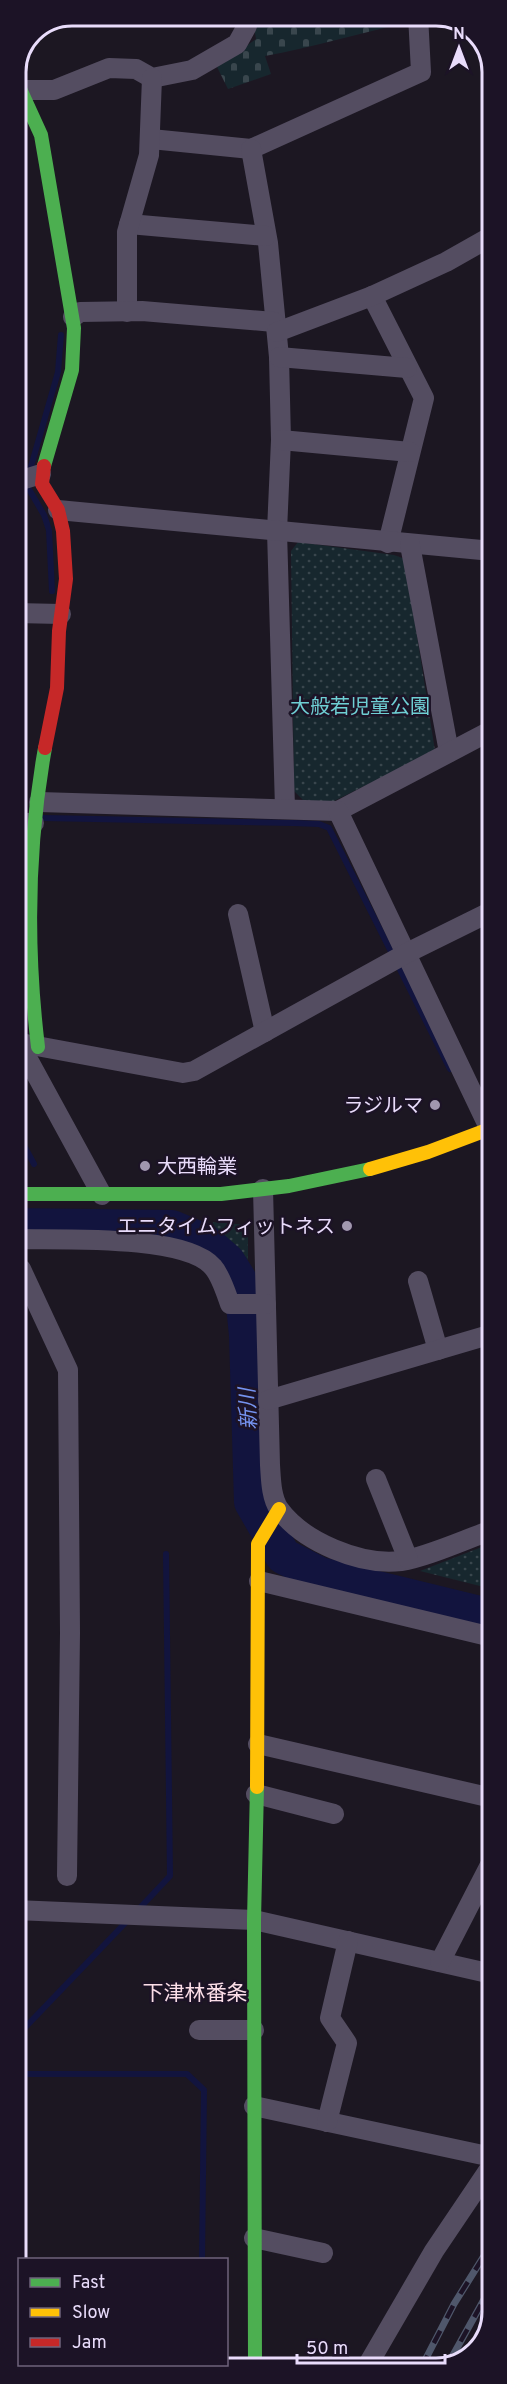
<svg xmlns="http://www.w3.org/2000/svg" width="507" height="2384" font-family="Overpass,'Noto Sans JP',sans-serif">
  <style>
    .green { fill: url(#green-dots) }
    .cemetery { fill: url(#cemetery-stones) }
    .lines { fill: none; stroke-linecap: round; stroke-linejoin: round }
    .stream { stroke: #12143e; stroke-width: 6 }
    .river { stroke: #12143e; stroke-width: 36 }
    .street { stroke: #544d61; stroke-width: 20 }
    .fast { stroke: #4caf50; stroke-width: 14 }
    .slow { stroke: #ffc107; stroke-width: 14 }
    .jam { stroke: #c62828; stroke-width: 14 }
    .rail-casing { stroke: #4f576b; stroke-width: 7 }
    .rail { stroke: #1c1326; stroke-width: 4.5; stroke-dasharray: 14; stroke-linecap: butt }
    .poi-dot { fill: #a197af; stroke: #1c1326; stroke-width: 2 }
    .labels { text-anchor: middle; stroke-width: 5; stroke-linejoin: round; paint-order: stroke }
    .park-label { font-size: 20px; fill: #6fcfd4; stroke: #1c1326 }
    .poi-label { font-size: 20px; fill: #e9dcfb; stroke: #1c1326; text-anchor: end }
    .water-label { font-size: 21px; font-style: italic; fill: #7593f0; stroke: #1c1326 }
    .neighbourhood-label { font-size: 21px; fill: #fbdee8; stroke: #1c1326 }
    .rim { fill: none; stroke: #e9dcfb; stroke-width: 3 }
  </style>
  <defs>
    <pattern id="green-dots" width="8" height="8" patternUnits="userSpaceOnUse" patternTransform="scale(1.5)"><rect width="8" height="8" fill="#17272e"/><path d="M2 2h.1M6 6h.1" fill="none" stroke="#39464d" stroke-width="1.8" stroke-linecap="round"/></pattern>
    <pattern id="cemetery-stones" width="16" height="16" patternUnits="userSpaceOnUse" patternTransform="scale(1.5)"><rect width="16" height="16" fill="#17272e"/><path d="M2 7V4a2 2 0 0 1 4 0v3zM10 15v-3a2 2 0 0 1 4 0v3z" fill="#39464d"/></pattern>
  </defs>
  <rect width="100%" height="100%" fill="#1c1722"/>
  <g class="green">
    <path d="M298,542L394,555L405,559L435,751L334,801L305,802L294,791L291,551Z"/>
    <path d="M15,829L24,831L25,1036L15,1035Z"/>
    <path d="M213,1222L248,1225V1260L235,1245L212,1226Z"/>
    <path d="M492,1543V1589L420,1571Z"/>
  </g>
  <path class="cemetery" d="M252,15H408L409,22C361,33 313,47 265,56L271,74L228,89L217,67L256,39Z"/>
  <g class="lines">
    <g class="stream">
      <path d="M52,591L49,530L44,515L26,484L58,372L61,335"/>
      <path d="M43,818L293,823L319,824L329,828L450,1069"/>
      <path d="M15,1129L34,1164"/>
      <path d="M136,1912L170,1876L166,1554"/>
      <path d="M15,2038L129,1919"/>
      <path d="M15,2074H187L204,2090L202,2260"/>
      <path d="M201,2369V2364"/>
    </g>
    <path class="river" d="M15,1226L172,1228L205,1242L227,1261L242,1285L247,1335L252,1502L283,1556L320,1575L492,1617"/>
    <g class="street">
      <path d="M21,90H54L109,68L136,69L152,78L192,70L237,44L247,26L245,15"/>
      <path d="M151,139L251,149L421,72L418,15"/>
      <path d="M251,149L268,243L279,357L281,440L277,531L285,808"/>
      <path d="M129,224L266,236"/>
      <path d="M372,296L424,398L388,543"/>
      <path d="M127,312V232L149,155L152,78"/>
      <path d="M73,317L80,312L142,311L274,322"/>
      <path d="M277,332L372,296L446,262L492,236"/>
      <path d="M279,357L407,368"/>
      <path d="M281,440L410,452"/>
      <path d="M15,482L41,474"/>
      <path d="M58,510L492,551"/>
      <path d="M410,545L449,752"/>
      <path d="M15,613L61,614"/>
      <path d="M39,802L338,811L492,730"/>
      <path d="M338,811L492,1134"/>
      <path d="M15,823H34"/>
      <path d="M238,914L265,1032"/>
      <path d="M15,1042L183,1073L194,1071L407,953L492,911"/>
      <path d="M19,1043L102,1195"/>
      <path d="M263,1189L270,1465C271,1479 271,1497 279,1509C303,1542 361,1566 401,1561C427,1557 466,1539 492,1530"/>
      <path d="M15,1239C58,1240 185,1234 213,1267C221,1276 226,1293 230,1304H266"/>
      <path d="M15,1265L21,1269L68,1370L70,1633L67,1876"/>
      <path d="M418,1281L438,1350"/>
      <path d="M268,1400L492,1334"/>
      <path d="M376,1479L408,1559"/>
      <path d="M259,1581L492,1637"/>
      <path d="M258,1744L492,1798"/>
      <path d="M256,1794L334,1814"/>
      <path d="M15,1910L254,1920L492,1974"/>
      <path d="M440,1962L492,1861"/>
      <path d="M199,2030H254"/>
      <path d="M254,2106L492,2157"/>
      <path d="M327,2122L347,2043L330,2018L348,1941"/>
      <path d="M254,2238L323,2253"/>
      <path d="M366,2368L434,2251L492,2165"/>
    </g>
    <g class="fast">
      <path d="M15,78L41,135L74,328L72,370L44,466"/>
      <path d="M38,1047C26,947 27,848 45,748"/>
      <path d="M15,1194H221L289,1186L370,1169"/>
      <path d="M255,2369L254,1920L257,1787"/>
    </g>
    <g class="slow">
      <path d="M370,1169L428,1152L492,1128"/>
      <path d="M257,1787L258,1544L279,1509"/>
    </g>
    <path class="jam" d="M44,466L42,484L58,510L63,531L66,579L59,631L57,688L45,748"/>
    <defs>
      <g id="rail">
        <path d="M471,2353L490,2318"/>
        <path d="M447,2366L492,2285"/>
        <path d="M421,2368L454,2304L492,2243"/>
      </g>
    </defs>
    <use href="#rail" class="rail-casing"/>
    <use href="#rail" class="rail"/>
  </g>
  <g class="poi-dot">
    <circle cx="435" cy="1105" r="6"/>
    <circle cx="145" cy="1166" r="6"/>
    <circle cx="347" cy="1226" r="6"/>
  </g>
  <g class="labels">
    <g class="park-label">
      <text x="360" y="713">大般若児童公園</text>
    </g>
    <g class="poi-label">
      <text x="423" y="1112">ラジルマ</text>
      <text x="157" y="1173" text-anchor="start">大西輪業</text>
      <text x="335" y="1233">エニタイムフィットネス</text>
    </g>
    <g class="water-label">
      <text transform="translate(248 1409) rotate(-93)" y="7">新川</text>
    </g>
    <g class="neighbourhood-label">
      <text x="195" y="2000">下津林番条</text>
    </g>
  </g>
  <path d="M0 0H507V2384H0ZM72 26H436A46 46 0 0 1 482 72V2312A46 46 0 0 1 436 2358H72A46 46 0 0 1 26 2312V72A46 46 0 0 1 72 26Z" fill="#1c1326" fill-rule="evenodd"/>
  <path class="rim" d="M72 26H436A46 46 0 0 1 482 72V2312A46 46 0 0 1 436 2358H72A46 46 0 0 1 26 2312V72A46 46 0 0 1 72 26Z"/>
  <rect x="18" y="2258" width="210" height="108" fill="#1c1326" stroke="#6e637b" stroke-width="1.5"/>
  <rect x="30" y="2278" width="30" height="9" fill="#4caf50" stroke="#6e637b" stroke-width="1.5"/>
  <text x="72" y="2288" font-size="18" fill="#e9dcfb">Fast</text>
  <rect x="30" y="2308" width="30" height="9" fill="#ffc107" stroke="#6e637b" stroke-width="1.5"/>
  <text x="72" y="2318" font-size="18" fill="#e9dcfb">Slow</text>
  <rect x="30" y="2338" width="30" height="9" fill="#c62828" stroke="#6e637b" stroke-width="1.5"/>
  <text x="72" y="2348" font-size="18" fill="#e9dcfb">Jam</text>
  <g transform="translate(459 48)" stroke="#1c1326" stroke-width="4.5" paint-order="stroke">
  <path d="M0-4.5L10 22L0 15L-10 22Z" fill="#e9dcfb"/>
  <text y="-9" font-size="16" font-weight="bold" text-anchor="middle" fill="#e9dcfb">N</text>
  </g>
  <path d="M297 2354v9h148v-9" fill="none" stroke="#e9dcfb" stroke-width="3"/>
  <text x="306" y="2354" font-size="18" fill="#e9dcfb" stroke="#1c1326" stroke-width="4.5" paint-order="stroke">50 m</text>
</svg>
